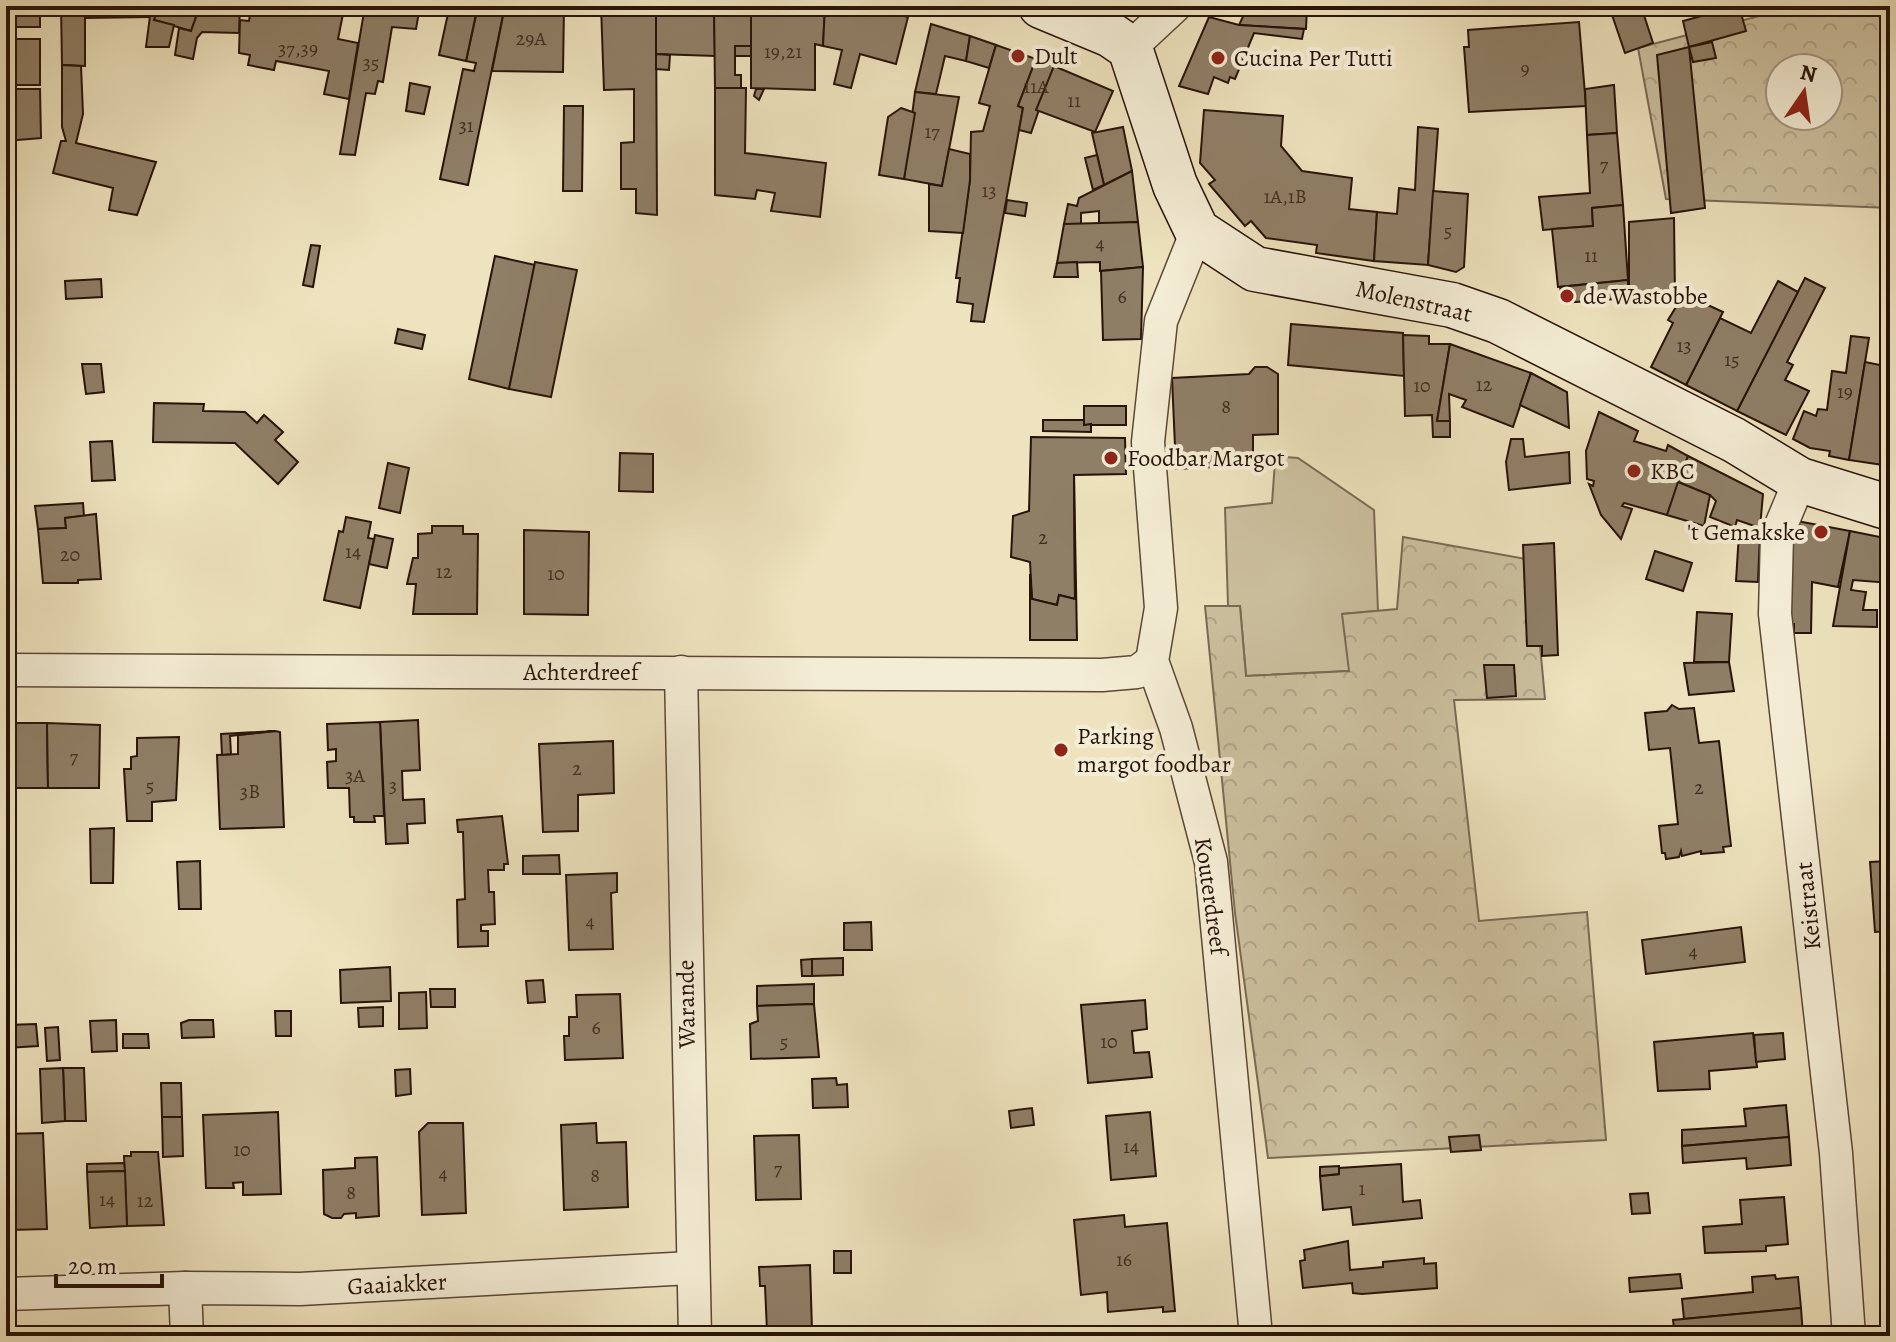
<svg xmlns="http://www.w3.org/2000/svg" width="1896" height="1342" font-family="Alegreya,serif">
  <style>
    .grass { fill: #ccc09f; stroke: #7a6a54; stroke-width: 2 }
    .forest { fill: url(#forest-crowns); stroke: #7a6a54; stroke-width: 2; fill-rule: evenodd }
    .building { fill: #8f7f67; stroke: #281309; stroke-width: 2 }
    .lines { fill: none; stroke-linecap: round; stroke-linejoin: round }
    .street-casing { stroke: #5a4736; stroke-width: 35 }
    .secondary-casing { stroke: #281309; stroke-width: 47 }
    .street { stroke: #f4edd5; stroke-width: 32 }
    .secondary { stroke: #f4edd5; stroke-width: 44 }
    .poi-dot { fill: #8f2418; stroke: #f4edd5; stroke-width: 3 }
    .labels { text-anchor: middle; stroke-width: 8; stroke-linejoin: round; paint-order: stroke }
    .number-label { font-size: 20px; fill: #422e20 }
    .poi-label { font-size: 24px; fill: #281309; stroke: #f4edd5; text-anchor: start }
    .street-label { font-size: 24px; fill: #281309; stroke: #f4edd5 }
  </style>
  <defs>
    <pattern id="forest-crowns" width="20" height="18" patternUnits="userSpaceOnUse" patternTransform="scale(2)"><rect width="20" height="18" fill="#ccc09f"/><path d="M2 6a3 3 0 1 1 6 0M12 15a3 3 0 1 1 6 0" fill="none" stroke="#afa488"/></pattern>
  </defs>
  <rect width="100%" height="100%" fill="#eee3be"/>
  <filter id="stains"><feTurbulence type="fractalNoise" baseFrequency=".0025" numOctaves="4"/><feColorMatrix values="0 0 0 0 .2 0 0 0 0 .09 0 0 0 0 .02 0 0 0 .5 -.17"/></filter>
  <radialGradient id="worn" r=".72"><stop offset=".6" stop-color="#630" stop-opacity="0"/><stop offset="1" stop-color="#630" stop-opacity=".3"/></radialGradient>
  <path class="grass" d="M1285,457L1298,458L1374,510L1378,611L1343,614L1350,671L1246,676L1240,606H1228L1225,508L1272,503L1275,462Z"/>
  <g class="forest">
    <path d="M1797,6H1890V208L1666,199L1638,48ZM1780,68H1828V116H1780Z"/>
    <path d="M1403,537L1532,560L1545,699L1454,700L1479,921L1587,912L1606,1140L1268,1158L1235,913L1205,606H1240L1246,676L1349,671L1342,614L1397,609Z"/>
  </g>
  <g class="building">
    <rect x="6" y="6" width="34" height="21"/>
    <path d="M61,6H151L150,17L85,18V66L62,65Z"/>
    <path d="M151,6H200L191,31L154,20L157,10Z"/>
    <path d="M200,6H240L239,33L202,32L197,38L193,59L175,55L179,28L191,31Z"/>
    <path d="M261,6H303L343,14L338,39L358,43L349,99L324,94L329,71L276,61L274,70L248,65L250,55L239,53L240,20L249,21L250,15L259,16Z"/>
    <path d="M365,6H420L416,29L392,27L383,82L378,81L375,94L366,93L355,155L340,154Z"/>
    <path d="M478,6H505L468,185L440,179L463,69L474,71L476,63L466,61Z"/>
    <path d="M505,6H564L563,72L492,71Z"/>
    <path d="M601,6H656L657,215L636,213V189H621V143L634,142V89L604,90Z"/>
    <path d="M656,6H714L715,56L656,54Z"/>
    <path d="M714,6H751V46H735V75H741V88H715Z"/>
    <path d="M751,6H825L823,46L815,44V90L751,88Z"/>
    <path d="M825,6H864L908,17L896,64L860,54L851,88L834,84L842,50L823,46Z"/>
    <path d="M1248,6H1351V10L1307,7L1306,29L1239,25Z"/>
    <path d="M1609,6H1641L1653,43L1625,53Z"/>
    <path d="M1739,6L1746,31L1689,47L1683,21Z"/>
    <path d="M151,8L157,10L154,20L174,25L169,47H146Z"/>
    <path d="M449,9L476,14L466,61L439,55Z"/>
    <path d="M1209,17L1239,25L1304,29L1302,39L1254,33L1235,79L1230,77L1228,83L1214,77L1208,94L1179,86Z"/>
    <path d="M1579,22L1586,106L1469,112L1464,47H1469L1468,30Z"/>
    <path d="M931,24L970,36L966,61L945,56L936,94L915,92Z"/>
    <path d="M970,36L996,45L989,68L966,61Z"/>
    <rect x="8" y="39" width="32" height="46"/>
    <path d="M1712,42L1716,58L1693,62L1689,47Z"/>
    <path d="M996,45L1036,59L1018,106L1023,108L984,322L971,321L973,304L957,302L960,278H956L970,180L971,132L983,131L990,106L979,103Z"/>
    <rect x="735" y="46" width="16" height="10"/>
    <path d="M1689,47L1705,208L1671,213L1657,55Z"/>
    <path d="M656,54L670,55L669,70L656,69Z"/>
    <path d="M1036,59L1054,66L1031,133L1019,130L1023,108L1018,106Z"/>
    <path d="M62,65L81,66L83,114L76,143L156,162L137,215L109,210L113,188L53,173L61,141H66L62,127Z"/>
    <path d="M1054,66L1113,91L1095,132L1036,110Z"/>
    <path d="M410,83L430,87L424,114L406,111Z"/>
    <path d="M1614,85L1617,133L1587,135L1585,89Z"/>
    <path d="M715,88H746L745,153L826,163L820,217L771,211L775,193L757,190L755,199L715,195Z"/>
    <path d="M6,89H40L41,138L6,141Z"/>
    <path d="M756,89H764L759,100L754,96Z"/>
    <path d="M915,92L959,97L942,186L904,179Z"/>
    <path d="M564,106H583L582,191H563Z"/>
    <path d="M901,108L915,113L904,179L879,175L888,117Z"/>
    <path d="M1204,110L1283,116L1281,146L1302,171L1352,178L1349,209L1377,212L1374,261L1316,253L1317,245L1266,238L1251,221L1245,226L1209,184L1215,180L1200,163Z"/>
    <path d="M1123,127L1132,171L1104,185L1092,133Z"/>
    <path d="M1418,127L1438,129L1428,265L1374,261L1377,212L1397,214L1399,188L1415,190Z"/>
    <path d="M1617,133L1623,205L1592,208L1593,226L1543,230L1539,197L1590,193L1587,135Z"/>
    <path d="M949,149L970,154V180L963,233L929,231V184L942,186Z"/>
    <path d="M1097,155L1104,185L1093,190L1085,158Z"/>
    <path d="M1132,171L1138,222L1099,224V211L1081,213V224H1064L1068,204L1077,206L1079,198Z"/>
    <path d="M1433,191L1468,194L1464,267L1456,272L1428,265Z"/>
    <path d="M1007,200L1027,203L1025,216L1005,213Z"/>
    <path d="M1623,205L1628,280L1558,287L1552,229L1593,226L1592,208Z"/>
    <path d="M1674,218L1675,298L1629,293V222Z"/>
    <path d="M1138,222L1143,267L1100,271V262L1057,263L1064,224Z"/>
    <path d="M311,245L320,246L313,287L303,285Z"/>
    <path d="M495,256L535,265L509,389L469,379Z"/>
    <path d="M535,262L577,270L551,397L509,389Z"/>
    <path d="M1077,262L1078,277H1054L1057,263Z"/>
    <path d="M1143,267L1141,339L1103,340L1101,271Z"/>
    <path d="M1805,278L1825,288L1787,362L1793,365L1785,380L1809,391L1786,435L1737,411Z"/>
    <path d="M101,279L102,297L66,299L65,281Z"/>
    <path d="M1628,280V298L1563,303L1560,287Z"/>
    <path d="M1778,281L1798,292L1737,411L1686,385L1720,318L1751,333Z"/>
    <path d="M1684,294L1723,312L1686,385L1651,367L1673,323L1668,320Z"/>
    <path d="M1291,324L1403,333L1404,376L1288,365Z"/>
    <path d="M398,329L425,335L422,349L395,343Z"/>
    <path d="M1403,335L1429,336V344H1450L1437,421H1450V437H1433L1432,415L1405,416Z"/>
    <path d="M1851,336L1869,338L1849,460L1829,456L1830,451L1810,448L1793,439L1804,411L1816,416L1818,409L1827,410L1832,371L1846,373Z"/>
    <path d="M1450,344L1531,373L1513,427L1462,407L1466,400L1449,394L1450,421H1437Z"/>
    <path d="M1865,362L1890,367V466L1849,460Z"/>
    <path d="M82,364H101L104,392L86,394Z"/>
    <path d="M1255,367H1267L1278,374V434L1253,435V465L1176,469L1172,378L1249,374Z"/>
    <path d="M1531,373L1567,392L1569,428L1520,405Z"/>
    <path d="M154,403L204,404L203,411L245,412L257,423L264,415L283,432L275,440L298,462L278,484L235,443L153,442Z"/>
    <rect x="1084" y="406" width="42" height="19"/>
    <path d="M1599,412L1638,431L1634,441L1666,451L1668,445L1688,456L1667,515L1624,503L1622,506L1632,509L1621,539L1601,515L1589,484L1593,486L1594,481L1587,479L1586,451Z"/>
    <path d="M1043,420H1084V425L1091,424V432L1043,431Z"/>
    <path d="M1031,437L1125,438L1126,474L1074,475L1075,599L1059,595L1057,605L1032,599L1030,562L1011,557L1013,516L1029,511Z"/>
    <path d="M1511,439H1523L1525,457L1569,452L1570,483L1509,490L1506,462Z"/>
    <path d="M112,441L115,480L92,481L90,442Z"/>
    <path d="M620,453L653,454V492L619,491Z"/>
    <path d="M1688,456L1763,494L1760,528L1737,520L1735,527L1710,517L1716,501L1710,495L1678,482Z"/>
    <path d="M388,463L409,468L400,513L379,508Z"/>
    <rect x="6" y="474" width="4" height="77"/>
    <path d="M1074,475L1077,640H1030V574L1032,599L1057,605L1059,595L1075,599Z"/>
    <path d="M1678,482L1710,495L1704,526L1667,515Z"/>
    <path d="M83,503L84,516L65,518L66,528L38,529L35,506Z"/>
    <path d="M96,514L101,579L78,580V583H43L38,529L66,528L65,518Z"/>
    <path d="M346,517L371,522L368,538L374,539L360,608L324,600L339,531L343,532Z"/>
    <path d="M1792,520L1850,531L1838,587L1812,582L1811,633H1794V624H1784Z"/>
    <path d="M432,526H463V534H478L477,614H413L416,584H407L413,558H418V534L432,533Z"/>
    <path d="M524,530L589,532L588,615L524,614Z"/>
    <path d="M1850,531L1890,539V583L1853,580L1851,590L1866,592L1863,610H1877V627L1833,626Z"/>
    <path d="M1739,533L1760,534L1758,582L1736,581Z"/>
    <path d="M375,535L393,539L387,568L369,564Z"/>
    <path d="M1554,543L1558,655L1542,656V646H1527L1523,545Z"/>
    <path d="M6,551H10L11,566H6Z"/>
    <path d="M1655,551L1692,563L1683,591L1646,579Z"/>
    <path d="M1697,612L1732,614L1729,662H1694Z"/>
    <path d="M1729,662L1734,691L1689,695L1684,663Z"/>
    <path d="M1484,665H1514L1516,696L1487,698Z"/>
    <path d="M1672,705L1679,709L1694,708L1699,743L1719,741L1731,846L1723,847L1724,852L1701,854V851L1682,856L1681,851L1679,857L1666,859L1665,853H1662L1659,826L1678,824L1670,748L1649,750L1645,713L1667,711Z"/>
    <path d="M418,720L420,770L402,771L403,800L424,799L425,823L407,824L408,843L386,844L380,722Z"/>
    <path d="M380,722L384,816H374L375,822H354V817H350L349,788H328L327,762L336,761V749L328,750L327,724Z"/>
    <path d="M6,723H47L48,788H6Z"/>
    <path d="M47,723L100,725L99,788H48Z"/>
    <path d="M275,731L280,732L284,827L220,829L217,755L238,754V735Z"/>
    <path d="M275,731L230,736L231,754L222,755L221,734Z"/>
    <path d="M179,737L176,800L152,802V821H127L124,769H131V757L137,756V738Z"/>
    <path d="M613,741L614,793L578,795V831L543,832L539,744Z"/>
    <path d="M502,816L508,864H504V870H488L489,892H494L495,924L481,925V931H488V946L458,947L457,900L465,899L463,832H458L457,820Z"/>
    <path d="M114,828L113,883H91L90,829Z"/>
    <path d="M6,829H12L13,863H7L8,916Z"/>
    <path d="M559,855L560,874H523V856Z"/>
    <path d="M200,861L201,909H179L177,862Z"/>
    <path d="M1890,861V931L1875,932L1870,862Z"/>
    <path d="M617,873V892L611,893L613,949L569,950L566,875Z"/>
    <path d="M871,922L872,950H844V923Z"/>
    <path d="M1741,927L1745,962L1646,974L1642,940Z"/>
    <path d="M843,958V975L812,976V959Z"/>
    <path d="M812,959V976H802L801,960Z"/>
    <path d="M390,967L391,1001L341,1003L340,970Z"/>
    <path d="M6,971H8L10,991H6Z"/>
    <path d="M543,980L545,1002L528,1003L526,981Z"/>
    <path d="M814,984V1004L757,1006V986Z"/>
    <path d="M430,989H455V1007H431Z"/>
    <path d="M426,992L427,1028L399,1029V993Z"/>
    <path d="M620,994L623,1058L565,1060L564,1036H569V1017H577L576,995Z"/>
    <path d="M1145,1000L1147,1029L1132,1031L1134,1053L1149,1052L1152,1077L1088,1083L1081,1005Z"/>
    <path d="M814,1004L819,1057L751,1059L750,1024L758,1021L757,1006Z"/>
    <path d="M383,1007V1026L359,1027L358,1008Z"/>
    <path d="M275,1011H291V1036H276Z"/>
    <path d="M116,1020L117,1051L92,1052L90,1021Z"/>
    <path d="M189,1020H213L214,1037L182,1038L181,1023Z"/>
    <path d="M36,1024L38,1046L6,1048V1025Z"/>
    <path d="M58,1027L60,1060L47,1061L45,1028Z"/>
    <path d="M1753,1033L1757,1067L1709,1071L1710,1089L1658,1091L1654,1042Z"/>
    <path d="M1783,1033L1785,1059L1756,1062L1754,1035Z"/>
    <path d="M123,1034H148L149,1048H123Z"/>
    <path d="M63,1068H84L86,1121H65Z"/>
    <path d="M63,1068L65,1121L42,1123L40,1069Z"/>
    <path d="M410,1069L411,1094L396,1096L395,1070Z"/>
    <path d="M1890,1073V1110H1887L1885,1074Z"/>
    <path d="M836,1078L837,1085L847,1084L848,1107L813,1108L812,1079Z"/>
    <path d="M161,1083H181L182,1117H162Z"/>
    <path d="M1786,1105L1789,1137L1682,1146V1130L1746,1126L1744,1109Z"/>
    <path d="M1032,1108L1034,1125L1011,1128L1009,1111Z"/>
    <path d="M278,1112L281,1194L243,1195V1182L233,1183L234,1188H206L203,1115Z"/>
    <path d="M1150,1112L1156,1176L1111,1180L1106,1116Z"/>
    <path d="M162,1117H182L183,1156L163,1157Z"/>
    <path d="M428,1123H463L466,1213L422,1215L419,1132Z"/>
    <path d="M596,1123L597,1143L626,1142L628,1207L564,1210L561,1125Z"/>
    <path d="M43,1133L47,1229L10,1230L6,1134Z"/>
    <path d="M799,1135L801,1199L756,1200L754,1136Z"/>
    <path d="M1479,1135L1481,1150L1451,1152L1449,1137Z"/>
    <path d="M1789,1137L1791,1165L1747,1169L1746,1158L1683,1163L1682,1146Z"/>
    <path d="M131,1152H158L164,1225L127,1226L124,1156H131Z"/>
    <path d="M6,1155L10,1230L6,1231Z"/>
    <path d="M377,1157L379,1216L356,1218V1213L344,1214L341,1218H332L324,1214L323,1170L355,1168V1158Z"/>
    <path d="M124,1163L125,1171L87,1172V1164Z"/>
    <path d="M1401,1164L1403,1202L1420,1200L1422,1218L1353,1225L1351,1207L1323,1210L1320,1176L1339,1174V1168Z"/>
    <path d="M1339,1166V1174L1320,1176V1167Z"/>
    <path d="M125,1171L127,1226L90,1228L87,1172Z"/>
    <path d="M1648,1193L1650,1213L1632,1214L1630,1194Z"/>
    <path d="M1784,1197L1788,1244L1766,1246V1251L1705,1253L1703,1227L1742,1224L1740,1200Z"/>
    <path d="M1124,1215L1125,1227L1167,1223L1175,1311L1163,1312V1307L1108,1312L1107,1292L1081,1295L1074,1220Z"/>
    <path d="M1348,1241L1350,1270L1383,1267V1262L1424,1258V1264L1436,1263L1437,1288L1362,1294L1353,1293L1352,1283L1303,1288L1300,1261L1305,1260L1304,1250Z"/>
    <rect x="834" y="1251" width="17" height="22"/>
    <path d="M810,1265L812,1330L767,1331L765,1286H760L759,1267Z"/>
    <path d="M1680,1274L1682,1288L1630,1292L1629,1278Z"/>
    <path d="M1775,1275L1776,1279L1798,1277L1801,1308L1684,1319L1682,1299L1753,1292L1752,1277Z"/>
    <path d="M1801,1308L1803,1336H1715L1714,1331L1675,1336L1673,1320Z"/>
  </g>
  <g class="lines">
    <defs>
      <g id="street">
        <path d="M1130,48L1175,6"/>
        <path d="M1197,231L1161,321L1148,442L1161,608L1152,661L1176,728L1211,862L1256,1336"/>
        <path d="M1800,480L1777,535L1775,614L1836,1153L1849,1336"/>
        <path d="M6,670L1102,675L1137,672L1152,661"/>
        <path d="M681,672L695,1336"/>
        <path d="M185,1288L187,1336"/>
        <path d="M6,1294L185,1288L300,1289L691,1268"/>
      </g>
      <path id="secondary" d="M1041,6L1111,35L1130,48L1175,185L1197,231L1255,269L1452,305L1498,321L1734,440L1800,480L1890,508"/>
    </defs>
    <use href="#street" class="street-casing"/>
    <use href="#secondary" class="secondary-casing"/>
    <use href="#street" class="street"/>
    <use href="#secondary" class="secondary"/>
  </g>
  <g class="poi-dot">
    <circle cx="1018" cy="56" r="8"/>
    <circle cx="1218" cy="58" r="8"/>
    <circle cx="1567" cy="296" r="8"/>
    <circle cx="1111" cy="458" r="8"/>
    <circle cx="1634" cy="471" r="8"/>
    <circle cx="1821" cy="532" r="8"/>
    <circle cx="1061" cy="750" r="8"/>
  </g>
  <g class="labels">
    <g class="number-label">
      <text x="531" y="45">29A</text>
      <text x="298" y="55">37,39</text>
      <text x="783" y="58">19,21</text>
      <text x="371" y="69">35</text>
      <text x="1525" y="75">9</text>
      <text x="1036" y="93">11A</text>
      <text x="1074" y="107">11</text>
      <text x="466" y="132">31</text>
      <text x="932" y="138">17</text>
      <text x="1604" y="171">7</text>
      <text x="989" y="197">13</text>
      <text x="1285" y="203">1A,1B</text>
      <text x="1448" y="237">5</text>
      <text x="1100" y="250">4</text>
      <text x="1591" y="262">11</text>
      <text x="1122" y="303">6</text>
      <text x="1684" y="352">13</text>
      <text x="1732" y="366">15</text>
      <text x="1484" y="391">12</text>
      <text x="1422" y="392">10</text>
      <text x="1845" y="398">19</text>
      <text x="1226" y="413">8</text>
      <text x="1043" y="544">2</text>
      <text x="353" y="558">14</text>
      <text x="70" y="561">20</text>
      <text x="444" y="578">12</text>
      <text x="556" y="580">10</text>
      <text x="74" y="763">7</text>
      <text x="577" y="775">2</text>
      <text x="355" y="782">3A</text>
      <text x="150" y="792">5</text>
      <text x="393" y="792">3</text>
      <text x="1699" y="794">2</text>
      <text x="250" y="798">3B</text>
      <text x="590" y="928">4</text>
      <text x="1693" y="958">4</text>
      <text x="596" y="1034">6</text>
      <text x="784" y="1048">5</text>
      <text x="1109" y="1048">10</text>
      <text x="1131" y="1153">14</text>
      <text x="242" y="1156">10</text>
      <text x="778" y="1175">7</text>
      <text x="443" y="1180">4</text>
      <text x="595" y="1182">8</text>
      <text x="1362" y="1195">1</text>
      <text x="351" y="1199">8</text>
      <text x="107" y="1206">14</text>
      <text x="145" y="1207">12</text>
      <text x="1124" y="1266">16</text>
    </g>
    <g class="poi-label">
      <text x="1034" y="64">Dult</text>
      <text x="1234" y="66">Cucina Per Tutti</text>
      <text x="1583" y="304">de Wastobbe</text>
      <text x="1127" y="466">Foodbar Margot</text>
      <text x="1650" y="479">KBC</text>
      <text x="1805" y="540" text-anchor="end">'t Gemakske</text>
      <text x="1077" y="744">Parking<tspan x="1077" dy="28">margot foodbar</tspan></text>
    </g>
    <g class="street-label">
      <text transform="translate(1414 301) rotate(13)" y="8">Molenstraat</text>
      <text x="581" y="680">Achterdreef</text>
      <text transform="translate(1211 896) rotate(82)" y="8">Kouterdreef</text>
      <text transform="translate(1808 906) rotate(-96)" y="8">Keistraat</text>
      <text transform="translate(686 1004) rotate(-91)" y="8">Warande</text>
      <text transform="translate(397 1284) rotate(-3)" y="8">Gaaiakker</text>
    </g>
  </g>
  <rect width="1896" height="1342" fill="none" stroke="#eee3be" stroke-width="32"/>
  <rect x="8" y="8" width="1880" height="1326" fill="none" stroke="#281309" stroke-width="4"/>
  <rect x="16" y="16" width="1864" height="1310" fill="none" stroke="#281309" stroke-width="2"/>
  <g transform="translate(1804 92) rotate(13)"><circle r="38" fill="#f4edd5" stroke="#a29683" stroke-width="2"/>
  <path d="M0-6L14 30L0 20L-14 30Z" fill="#8f2418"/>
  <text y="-12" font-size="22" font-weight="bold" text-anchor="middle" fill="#281309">N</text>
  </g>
  <path d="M56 1274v12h106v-12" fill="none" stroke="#281309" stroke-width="4"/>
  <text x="68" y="1274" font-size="24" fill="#281309" stroke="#f4edd5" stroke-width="6" paint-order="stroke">20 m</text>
  <rect width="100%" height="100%" filter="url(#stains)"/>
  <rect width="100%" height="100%" fill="url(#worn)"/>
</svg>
